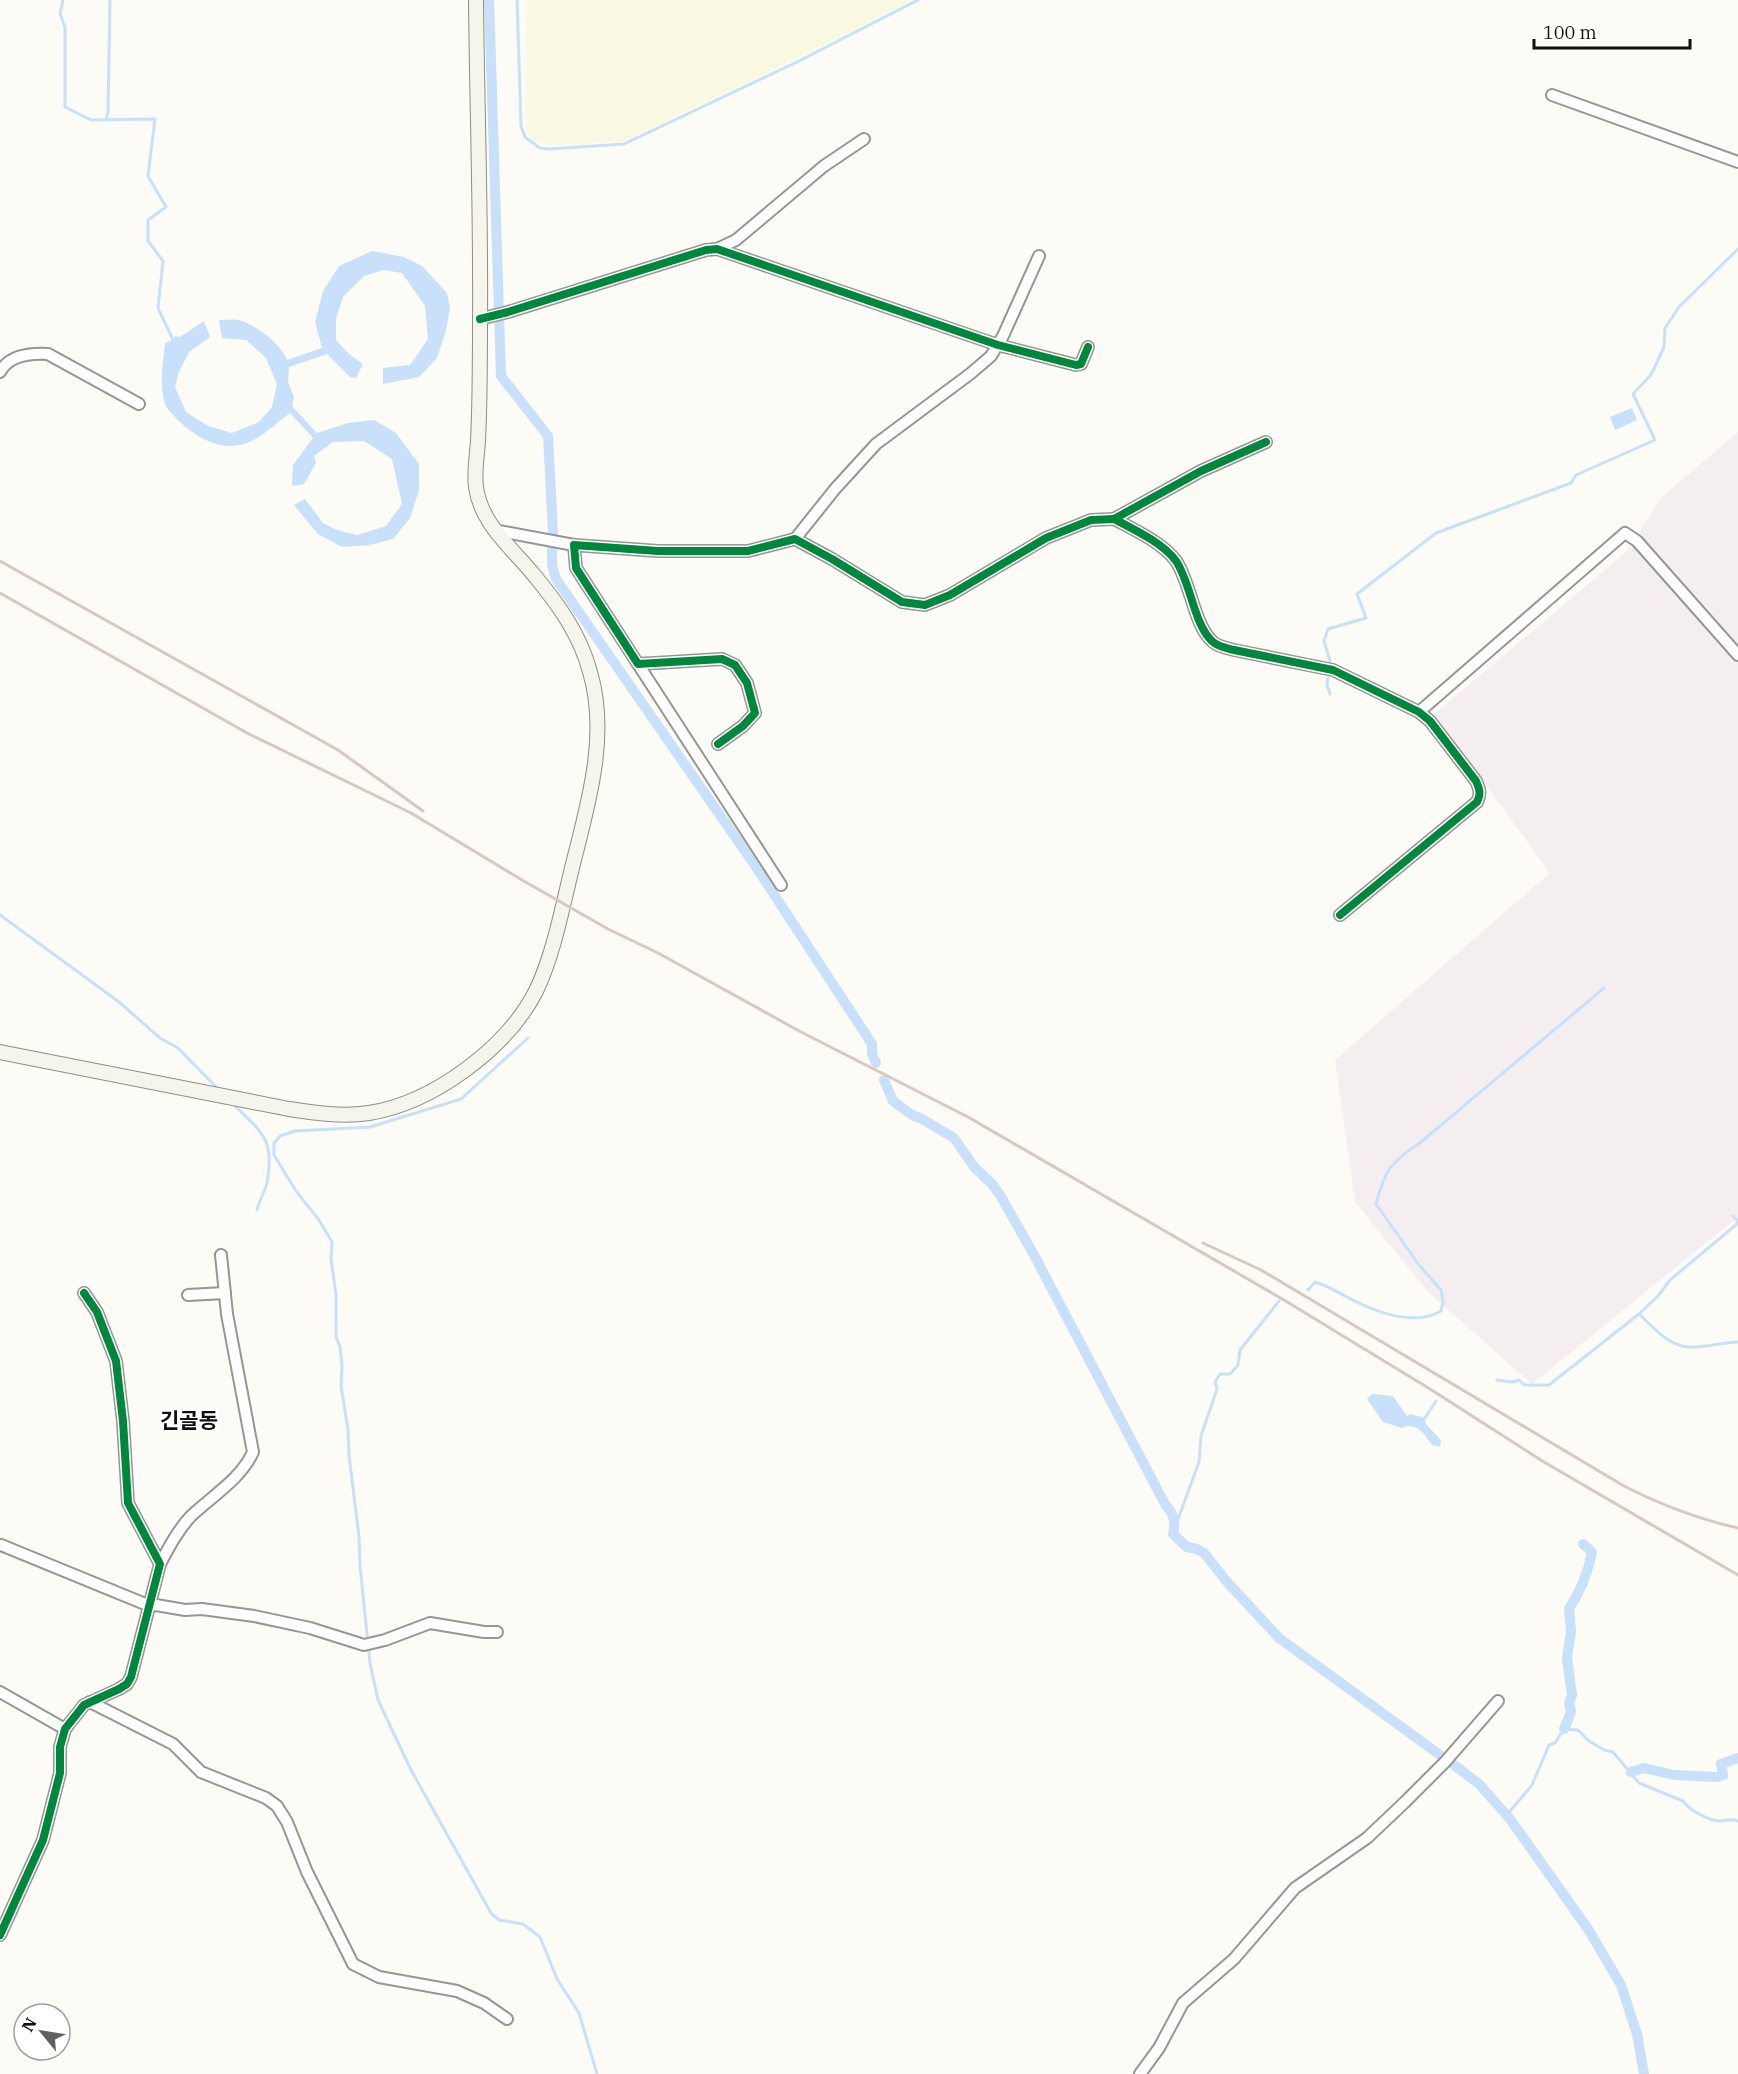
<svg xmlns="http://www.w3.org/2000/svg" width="1738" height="2074" font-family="'IBM Plex Serif','Noto Sans KR',serif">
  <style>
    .industrial { fill: #f5eef1 }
    .farmland { fill: #f8f9e0 }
    .water { fill: #c8e0f9 }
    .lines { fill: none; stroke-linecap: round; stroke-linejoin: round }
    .stream { stroke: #c8e0f9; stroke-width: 3 }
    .canal { stroke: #c8e0f9; stroke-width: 10 }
    .street-casing { stroke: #969693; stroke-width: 14 }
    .secondary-casing { stroke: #8d8c8a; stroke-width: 16 }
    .street { stroke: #fffefe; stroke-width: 10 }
    .secondary { stroke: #f5f5eb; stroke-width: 14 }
    .rail { stroke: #dac7c4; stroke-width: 3 }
    .cycleway-casing { stroke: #fff; stroke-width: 11 }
    .cycleway { stroke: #00873e; stroke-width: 8 }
    .labels { text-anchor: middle; stroke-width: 6; stroke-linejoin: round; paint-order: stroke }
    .quarter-label { font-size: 21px; font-weight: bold; fill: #101010; stroke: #fff }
  </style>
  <rect width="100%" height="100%" fill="#fcfbf5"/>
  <path class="industrial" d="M1738,432V1217L1532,1384L1428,1292L1355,1202L1335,1060L1550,873L1434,714L1625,553L1662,497Z"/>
  <path class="farmland" d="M527,0H912L798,58L624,141L554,145L535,141L528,134L526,125Z"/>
  <g class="water">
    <path d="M372,251L404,257L422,266L447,293L450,308L446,331L437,358L419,377L383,384V368L410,365L428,339L425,306L402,273L383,270L364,276L343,297L336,318V340L349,354L363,364L356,378L350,377L327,354L289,367L288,382L294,397L292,406L317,433L348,423L374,420L396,433L419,464V490L410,518L393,539L370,545L342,547L318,534L294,505L305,499L323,523L337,530L357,535L386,526L402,504L392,459L364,441L333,442L314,456L316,463L304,484L292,486L293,465L313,438L290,413C273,425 260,441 239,445C213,450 189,432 173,415C170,411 166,408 165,404C159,385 163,362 165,343L173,340L175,336L180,337L204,321L210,337L189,352L179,372L175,387L186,412L208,426L232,433L259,422L272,407L277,384L266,358L246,340L222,338L219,320C225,320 233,319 239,320C256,325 281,344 287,360L322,348L315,322L323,291L339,266Z"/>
    <path d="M1632,408L1637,420L1615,430L1610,417Z"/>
    <path d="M1372,1394L1393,1396L1407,1416L1410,1414L1425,1418V1423L1441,1440L1440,1447L1432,1445C1425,1435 1416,1421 1402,1428L1383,1422L1367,1399Z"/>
  </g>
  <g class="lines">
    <g class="stream">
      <path d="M63,0L60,14L65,27V107L91,120L155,119L148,176L166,207L148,220V241L163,261L158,308L173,340"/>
      <path d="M517,0L521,126L525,137L540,148L549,149L624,144L799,61L918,0"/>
      <path d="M106,120L108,112L110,0"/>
      <path d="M1330,661L1324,641L1328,629L1366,618L1357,594L1436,533L1571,483L1576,475L1655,440L1633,394L1651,375L1664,347L1665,328L1679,307L1738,249"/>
      <path d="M1328,678L1327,685L1330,694"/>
      <path d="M0,915L119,1002L160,1038L178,1048L220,1091"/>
      <path d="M528,1038L461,1099L370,1127L295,1131L280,1136L274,1143V1155L296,1191L319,1220L332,1242L331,1259L336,1295V1337L340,1347L342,1365L341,1386L348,1430L349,1455L359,1537L360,1566L370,1663L378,1700L411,1770L491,1913L499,1920L523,1924L540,1937L557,1979L579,2013L597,2074"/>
      <path d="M233,1104C262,1133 275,1138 267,1183C265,1191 259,1201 257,1210"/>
      <path d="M1308,1290L1315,1282C1332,1287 1345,1297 1361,1304C1385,1315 1417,1325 1441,1311L1443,1301L1441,1290L1419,1265L1376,1204C1386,1167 1390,1164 1421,1142L1604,988"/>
      <path d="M1639,1314L1658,1296L1670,1280L1737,1224V1220L1733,1216"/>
      <path d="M1497,1380L1512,1382L1519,1380L1524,1385H1549L1639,1314C1653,1327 1669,1347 1690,1347C1706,1348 1722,1342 1738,1342"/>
      <path d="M1425,1418L1436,1401"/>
      <path d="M1177,1522L1199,1462L1201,1436L1217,1389L1215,1382L1220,1374H1230L1238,1365L1240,1350L1279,1301"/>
      <path d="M1510,1811L1532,1785L1549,1745L1555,1743L1564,1729L1578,1730L1589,1741L1604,1750L1613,1752L1639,1783L1683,1801C1689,1810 1708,1820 1718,1821C1726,1821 1731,1818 1738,1821"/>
    </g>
    <g class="canal">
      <path d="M489,0L501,376L548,436L553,532"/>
      <path d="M552,550V565L556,579L756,867L872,1044V1054L876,1063"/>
      <path d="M884,1080L893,1101L912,1115L922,1119L954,1138L975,1168L992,1184L1000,1195L1033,1253L1166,1506C1174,1513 1176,1524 1173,1534L1187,1547L1197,1549L1204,1553L1228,1583L1279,1638L1440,1755"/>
      <path d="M1564,1729L1571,1712L1569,1703L1572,1695L1567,1658L1571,1631L1569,1609C1580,1592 1588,1573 1592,1552L1583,1544"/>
      <path d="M1454,1765L1479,1784L1510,1819L1588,1929L1621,1985L1637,2034L1644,2074"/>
      <path d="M1631,1772L1644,1768L1674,1775L1717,1777L1723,1775L1721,1764L1738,1758"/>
    </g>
    <defs>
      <g id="street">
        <path d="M1552,95L1738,162"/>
        <path d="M717,249L736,240L824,166L864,139"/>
        <path d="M480,319L508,312L706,250L717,249L998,345L1076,365L1081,364L1088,347"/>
        <path d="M0,372C9,355 31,353 48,354L139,404"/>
        <path d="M1266,442L1201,471L1114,519C1133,529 1163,543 1176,561C1191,583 1194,626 1213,642C1219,647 1227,648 1234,650L1333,670L1419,712L1430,721L1476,781C1480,790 1481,794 1477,802L1340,915"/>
        <path d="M494,530L574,545"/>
        <path d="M795,539L835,489L876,444L970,374L991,356L1003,336L1039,256"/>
        <path d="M638,664L781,885"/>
        <path d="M1419,712L1625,533L1637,541L1738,655"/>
        <path d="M718,744L743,726L755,713L747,683L735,665L722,659L638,664L576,568L574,545L658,551H748L795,539L832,559L902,602L925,605L950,595L1046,538L1091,520L1114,519"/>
        <path d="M188,1295L225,1293"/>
        <path d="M1,1545L150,1606L156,1605L185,1610L202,1609L254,1616L310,1628L364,1645L385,1640L430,1623L484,1632H497"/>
        <path d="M160,1564C169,1547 178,1530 191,1516C212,1496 241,1479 253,1452L227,1314L221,1255"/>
        <path d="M0,1692L65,1729"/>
        <path d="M90,1702L173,1744L201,1772L266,1798L277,1806L287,1822L307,1872L353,1964L379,1977L457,1991L484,2003L507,2019"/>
        <path d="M0,1935L43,1840L60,1773V1747L65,1729L84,1705L119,1689L127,1684L131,1677L160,1564L128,1503L123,1421L116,1361L97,1312L84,1293"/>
        <path d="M1140,2074L1159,2048L1183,2003L1234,1959L1295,1888L1367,1838L1405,1802L1445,1762L1498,1701"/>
      </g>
      <path id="secondary" d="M0,1052L289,1109C315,1113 342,1117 369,1113C433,1103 507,1048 536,991C555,952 564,898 575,856C590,797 608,732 590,672C580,634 558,604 534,575C511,547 481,524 476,487C474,472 477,456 478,441C480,401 480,361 480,321C481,214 477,107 476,0"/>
    </defs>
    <use href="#street" class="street-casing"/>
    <use href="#secondary" class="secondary-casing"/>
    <use href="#street" class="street"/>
    <use href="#secondary" class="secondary"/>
    <g class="rail">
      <path d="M0,561L338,750L423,811"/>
      <path d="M0,593L247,733L411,813L522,880L608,929L658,953L801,1032L968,1117L1284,1300L1430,1389L1544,1462L1738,1575"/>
      <path d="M1203,1243L1261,1270L1288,1286L1624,1486C1661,1505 1698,1519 1738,1528"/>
    </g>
    <defs>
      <g id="cycleway">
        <path d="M480,319L508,312L706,250L717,249L998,345L1076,365L1081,364L1088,347"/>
        <path d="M1266,442L1201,471L1114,519C1133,529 1163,543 1176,561C1191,583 1194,626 1213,642C1219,647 1227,648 1234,650L1333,670L1419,712L1430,721L1476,781C1480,790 1481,794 1477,802L1340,915"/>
        <path d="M718,744L743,726L755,713L747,683L735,665L722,659L638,664L576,568L574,545L658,551H748L795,539L832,559L902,602L925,605L950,595L1046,538L1091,520L1114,519"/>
        <path d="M0,1935L43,1840L60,1773V1747L65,1729L84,1705L119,1689L127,1684L131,1677L160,1564L128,1503L123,1421L116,1361L97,1312L84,1293"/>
      </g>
    </defs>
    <use href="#cycleway" class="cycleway-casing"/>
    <use href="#cycleway" class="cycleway"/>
  </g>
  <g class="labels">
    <g class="quarter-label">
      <text x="189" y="1428">긴골동</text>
    </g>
  </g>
  <g transform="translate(42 2032) rotate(300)"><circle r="28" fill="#ffffff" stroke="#9f9f9f" stroke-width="1.5"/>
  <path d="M0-4.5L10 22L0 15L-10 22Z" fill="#636260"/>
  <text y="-9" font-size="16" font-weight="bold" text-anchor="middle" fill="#101010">N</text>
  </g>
  <path d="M1534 39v9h156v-9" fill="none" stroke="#101010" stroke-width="3"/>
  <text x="1543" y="39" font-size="18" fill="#101010" stroke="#ffffff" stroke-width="4.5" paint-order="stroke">100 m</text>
</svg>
